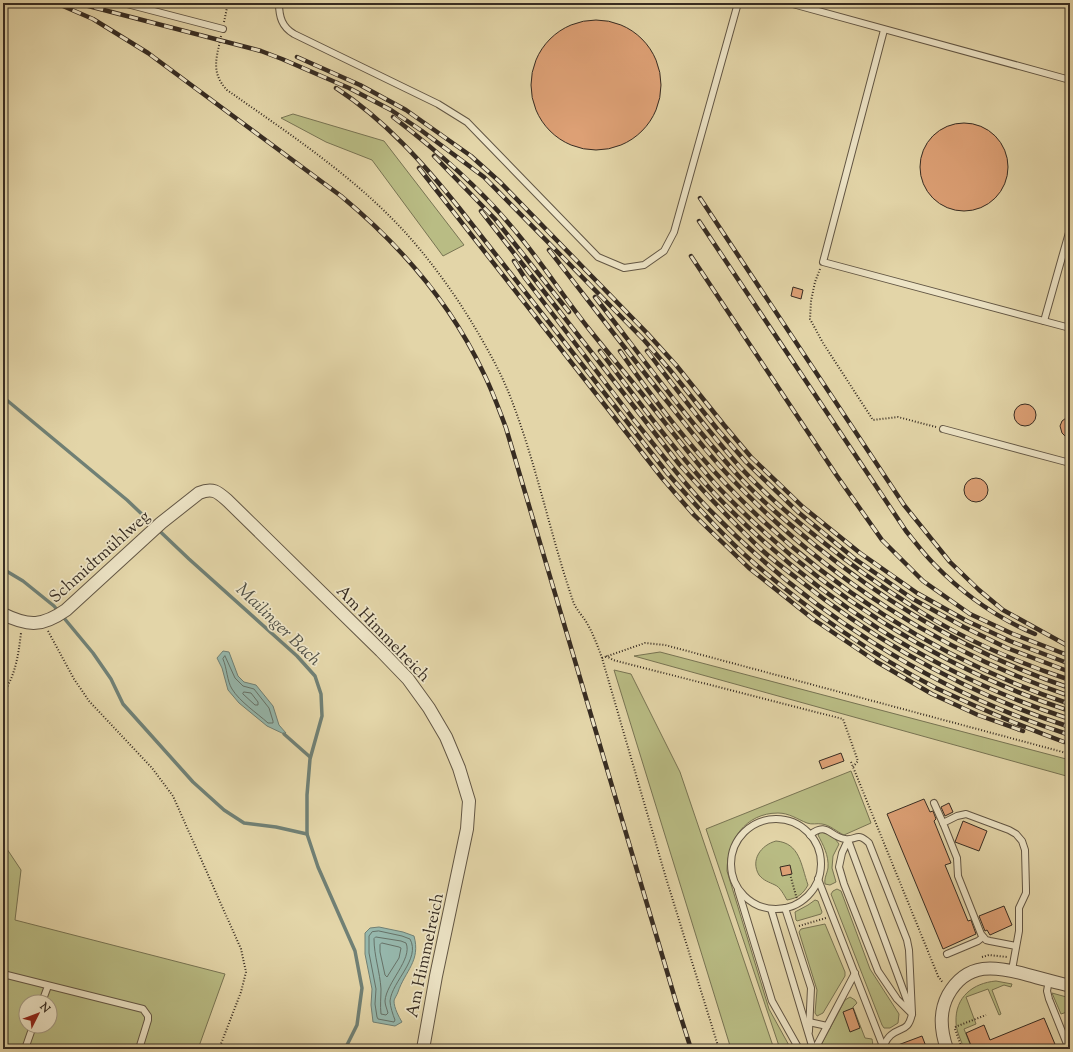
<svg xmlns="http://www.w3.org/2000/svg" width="1073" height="1052" font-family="'Sorts Mill Goudy',serif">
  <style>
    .green { fill: #b9bc84; stroke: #787453; fill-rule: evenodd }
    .water { fill: #96b8ad; stroke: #708075 }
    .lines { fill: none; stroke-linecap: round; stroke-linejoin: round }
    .shore { stroke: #667268; stroke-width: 1 }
    .stream { stroke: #708075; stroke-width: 3.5 }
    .building { fill: #dda075; stroke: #372c22 }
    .service-casing { stroke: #625644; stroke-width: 8 }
    .minor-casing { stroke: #625644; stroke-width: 14 }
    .path { stroke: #372c22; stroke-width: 2; stroke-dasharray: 1 2; stroke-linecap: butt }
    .service { stroke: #ede4c6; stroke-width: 6 }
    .minor { stroke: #ede4c6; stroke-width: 12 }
    .rail-casing { stroke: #372c22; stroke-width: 4.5 }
    .rail { stroke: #ede4c6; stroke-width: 3; stroke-dasharray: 9; stroke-linecap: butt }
    .labels { text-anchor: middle; stroke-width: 3.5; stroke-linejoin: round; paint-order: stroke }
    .street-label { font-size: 17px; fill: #372c22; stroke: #ede4c6 }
    .water-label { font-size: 18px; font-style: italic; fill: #4f4f45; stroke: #ede4c6 }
  </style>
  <rect width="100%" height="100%" fill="#e3d5a8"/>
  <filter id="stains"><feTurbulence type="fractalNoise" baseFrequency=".005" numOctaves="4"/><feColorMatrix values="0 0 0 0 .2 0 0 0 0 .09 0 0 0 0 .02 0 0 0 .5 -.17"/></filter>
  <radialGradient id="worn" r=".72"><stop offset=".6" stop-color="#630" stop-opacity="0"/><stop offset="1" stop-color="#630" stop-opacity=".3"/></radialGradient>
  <g class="green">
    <path d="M293,114L384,141L464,245L443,256L372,160L326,142L281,118Z"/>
    <path d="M660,652L1070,760V777L634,656Z"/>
    <path d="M614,670L631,674L680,772L774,1049H731Z"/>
    <path d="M851,771L871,823L844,835C837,832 830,825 822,824C817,823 812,825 807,823C797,819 789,813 778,813C745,813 727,841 727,871L769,1009L791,1049H780L706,829Z"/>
    <path d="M821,832L832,835L839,844L833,856L832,868L836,882L830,885L825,884C824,878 827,874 828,868C829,855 823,845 818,835Z"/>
    <path d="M776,841C800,843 801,865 808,885C803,894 798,898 787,900C784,895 780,887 775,885C769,882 764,881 759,875C750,860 761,845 776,841Z"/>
    <path d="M3,843L21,870L15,920L225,974L198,1049H3ZM26,1002H50V1026H26Z"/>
    <path d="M837,889L841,891L870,969L899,1014L898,1023L890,1028H884L882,1025L831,894L833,891Z"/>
    <path d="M815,900L818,901L822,912L821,914L797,921L796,920L795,912L808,905Z"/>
    <path d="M825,924L845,972V976L823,1013L817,1016L815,1013L817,990L799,932L801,929Z"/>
    <path d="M996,981L1012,984L1011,987L1004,985L992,990L1001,1014L999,1015L988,989L966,997L976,1024L964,1029L972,1049H964C961,1040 956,1031 956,1022C955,997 973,983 996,981Z"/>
    <path d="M1052,993L1070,998V1011L1061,1014Z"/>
    <path d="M850,997L855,1000L857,1003L853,1007L865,1038L872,1039C873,1043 873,1046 870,1049C866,1049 861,1050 857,1049C852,1048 847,1046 842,1046C834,1045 827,1049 819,1049L845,1000Z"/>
  </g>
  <g class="water">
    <path d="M223,651L229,652L238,676L244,682L256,685L273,706L279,725L286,733L284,734L267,726L239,703L228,690L222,668L217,658Z"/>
    <path d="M379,927L403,932L414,936C421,961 405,971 398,992C397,995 394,999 394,1001C394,1008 399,1017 402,1022L395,1026L373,1022L371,1005L372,989L365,954V933L370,928Z"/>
  </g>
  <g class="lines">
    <g class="shore">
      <path d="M225,656L235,678L243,686L254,689L269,708L273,721V723H268C257,713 240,702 232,689C227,681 227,668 223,659Z"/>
      <path d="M244,692L251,693L258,702V705H255L243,694Z"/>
      <path d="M379,931L402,936L410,939C421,959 392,981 390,1001C390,1006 393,1015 395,1020L394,1022L378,1019L377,1017L375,1004L376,989L369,953V936L372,932Z"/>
      <path d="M376,937L401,941L406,943C413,959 386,983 385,1001C385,1005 387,1009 388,1013L386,1015L381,1014C380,1005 381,997 381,989C380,972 374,956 374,939Z"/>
      <path d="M382,943L399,947L401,948L399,958L387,977L385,975L380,952V945Z"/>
    </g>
    <g class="stream">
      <path d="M3,397L127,500L189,559L297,656L315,676L321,694L322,716L310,759L307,795V834L318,867L355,951L362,988L357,1025L345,1049"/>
      <path d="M3,569L23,581L54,606L93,653L111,679L123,704L193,782L224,810L244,823L276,827L307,834"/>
      <path d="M284,734L310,757"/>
    </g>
  </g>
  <g class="building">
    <circle cx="596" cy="85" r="65"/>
    <circle cx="964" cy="167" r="44"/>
    <path d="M793,287L803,290L801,299L791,296Z"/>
    <circle cx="1025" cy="415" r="11"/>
    <path d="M1070,415V441L1062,433L1060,426L1062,421Z"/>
    <circle cx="976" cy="490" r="12"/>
    <path d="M841,753L844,761L822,769L819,761Z"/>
    <path d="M924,799L930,812L933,811L936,819L934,821L951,863L945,865L968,921L971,920L976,934L943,949L887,814Z"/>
    <path d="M949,803L953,812L945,816L941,807Z"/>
    <path d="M963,821L987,831L979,851L955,842Z"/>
    <path d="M790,865L792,874L782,876L780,867Z"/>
    <path d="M1004,906L1012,925L990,935L987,930L985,931L979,916Z"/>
    <path d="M853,1008L860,1028L850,1032L843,1012Z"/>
    <path d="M1044,1018L1057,1049H970L972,1048L966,1033L984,1025L990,1040Z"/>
    <path d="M922,1036L927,1049H890V1048Z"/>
  </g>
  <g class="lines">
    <defs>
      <g id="service">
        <path d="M123,3L223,29"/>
        <path d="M279,3C279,17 282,27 294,34L438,104L467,122L598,257L624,268L644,265L664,251L674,232L738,3"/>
        <path d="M789,3L1070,80"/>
        <path d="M884,30L823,262L1070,328"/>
        <path d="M1044,321L1070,229"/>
        <path d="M943,429L1070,463"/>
        <path d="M934,803L943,823"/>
        <circle cx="776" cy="864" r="45"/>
        <path d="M810,835C827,821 830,837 845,839C857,841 856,831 869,843L907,940L909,950L912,1014C908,1032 902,1026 891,1035C886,1039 885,1044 882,1049"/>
        <path d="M848,840L912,1014L897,999L878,971L844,884L839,867L842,853Z"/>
        <path d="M818,879L884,1049"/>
        <path d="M738,890L772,1001L799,1049"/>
        <path d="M785,908L811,988L809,1031"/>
        <path d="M771,909L813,1049"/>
        <path d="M947,954L978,941L983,937"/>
        <path d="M1012,970L1019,931V908L1026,893V889L1025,850L1022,841L1016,834L1009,830L966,814L957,816L943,823L957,858L958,876L981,934L986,940L990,941L1016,946"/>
        <path d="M3,974L143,1009L148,1016V1020L139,1049"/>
        <path d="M1049,980L1047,991L1049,999L1069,1049"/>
        <path d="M42,1002L48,986"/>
        <path d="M809,1022L827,1026"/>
        <path d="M25,1049L33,1026"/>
        <path d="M815,1049L855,973"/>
      </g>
      <g id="minor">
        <path d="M3,614C29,627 43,626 66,610L161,523L199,493C213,487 218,492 228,501L381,651L408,679L429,708L446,737L459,768L469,801L467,829L436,976L423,1049"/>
        <path d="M947,1049C941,1032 939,1012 948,995C967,961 996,966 1028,975C1042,979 1056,982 1070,986"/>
      </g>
    </defs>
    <use href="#service" class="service-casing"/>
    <use href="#minor" class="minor-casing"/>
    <g class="path">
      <path d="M224,22L228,3"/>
      <path d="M221,36C217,57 210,72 227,90C288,133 352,175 403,230C435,265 462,304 485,345C494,361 503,378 510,396C536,462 550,534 573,601C576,610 584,617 588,625C594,636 598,647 602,658L666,878L719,1049"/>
      <path d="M820,269L815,282L811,301L810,319L823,343L873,420L898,417L936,427"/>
      <path d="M48,631L74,679L89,701L152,768L173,796L241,949L246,972L241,992L219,1049"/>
      <path d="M606,656L613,660L843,719L858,761L853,767"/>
      <path d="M602,658L645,643L665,645L1070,754"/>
      <path d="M3,694C16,673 18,657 21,633"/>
      <path d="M851,762L938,976L943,983"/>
      <path d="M790,874L798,903"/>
      <path d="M799,926L826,918"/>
      <path d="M982,957L989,955L1007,957"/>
      <path d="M955,1027L986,1015"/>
      <path d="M955,1029L962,1049"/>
    </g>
    <use href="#service" class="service"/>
    <use href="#minor" class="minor"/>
    <defs>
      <g id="rail">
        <path d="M56,3L93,19L148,53L341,196C400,245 450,302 483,372C492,390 499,409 506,428L676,1002L691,1049"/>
        <path d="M77,3L261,51L282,59L349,88L391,110L422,131L484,177L644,340L670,370L718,430L746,462L798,512L855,559L913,599L964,627L1007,648L1070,672"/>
        <path d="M297,57L360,85L406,110L471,156L500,182L647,333L676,365L724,425L751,457L803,507L860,553L917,593L967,621L1010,641L1070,664"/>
        <path d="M336,88C385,120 424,164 460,209L668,474C695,504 723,536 754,563C807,609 874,656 936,688C978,708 1021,726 1064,742"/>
        <path d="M393,117C436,150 476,184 511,226C539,258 562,295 589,329C608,353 628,376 647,400C671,430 694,461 720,489C816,589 938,668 1070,711"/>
        <path d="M434,156L495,219L569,312"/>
        <path d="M419,168L662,478L694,515L749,568L813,619L877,662L932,694L978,715L1023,731"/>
        <path d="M700,198L904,505L950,562L979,590L1003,610L1070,647"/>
        <path d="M481,211L679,464C706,494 733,523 763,551C774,561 786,570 798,579C879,644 971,695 1070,727"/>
        <path d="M699,221L906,531C915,542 924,554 934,564C963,594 997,618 1035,634"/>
        <path d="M549,250C588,300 626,350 666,400C687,426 707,453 731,478C824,576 942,653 1070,696"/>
        <path d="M691,256L837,476L882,540L923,581L970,614L1013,634L1070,656"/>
        <path d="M514,261L525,278C562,326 598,373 634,420C657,448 679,477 704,504C804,609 932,691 1070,735"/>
        <path d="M595,297C641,356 685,417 735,472C759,499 788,523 816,546C893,608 975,656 1070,688"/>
        <path d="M600,351C637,399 673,449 715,494C812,596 936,676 1070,719"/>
        <path d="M620,351C651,396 687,443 725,483C819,583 940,661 1070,704"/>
        <path d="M647,351C677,390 707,430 740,467C765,494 794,519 823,542C850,564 879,585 909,604C956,636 1016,662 1070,680"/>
      </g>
    </defs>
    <use href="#rail" class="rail-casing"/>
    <use href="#rail" class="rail"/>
  </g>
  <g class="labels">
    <g class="street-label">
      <text transform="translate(99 556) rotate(-42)" y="6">Schmidtmühlweg</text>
      <text transform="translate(384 633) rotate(46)" y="6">Am Himmelreich</text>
      <text transform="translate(424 955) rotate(-78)" y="6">Am Himmelreich</text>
    </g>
    <g class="water-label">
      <text transform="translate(279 624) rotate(44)" y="6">Mailinger Bach</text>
    </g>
  </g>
  <rect width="1073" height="1052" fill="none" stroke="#e3d5a8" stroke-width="16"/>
  <rect x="4" y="4" width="1065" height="1044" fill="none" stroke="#372c22" stroke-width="2"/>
  <rect x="8" y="8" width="1057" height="1036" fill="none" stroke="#372c22"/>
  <g transform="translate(38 1014) rotate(48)"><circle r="19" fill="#ede4c6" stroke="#a49a84"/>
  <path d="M0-3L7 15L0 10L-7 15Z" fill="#8f2418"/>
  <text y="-6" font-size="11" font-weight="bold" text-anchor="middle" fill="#372c22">N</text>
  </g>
  <rect width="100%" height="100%" filter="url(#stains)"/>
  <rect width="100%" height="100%" fill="url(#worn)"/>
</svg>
